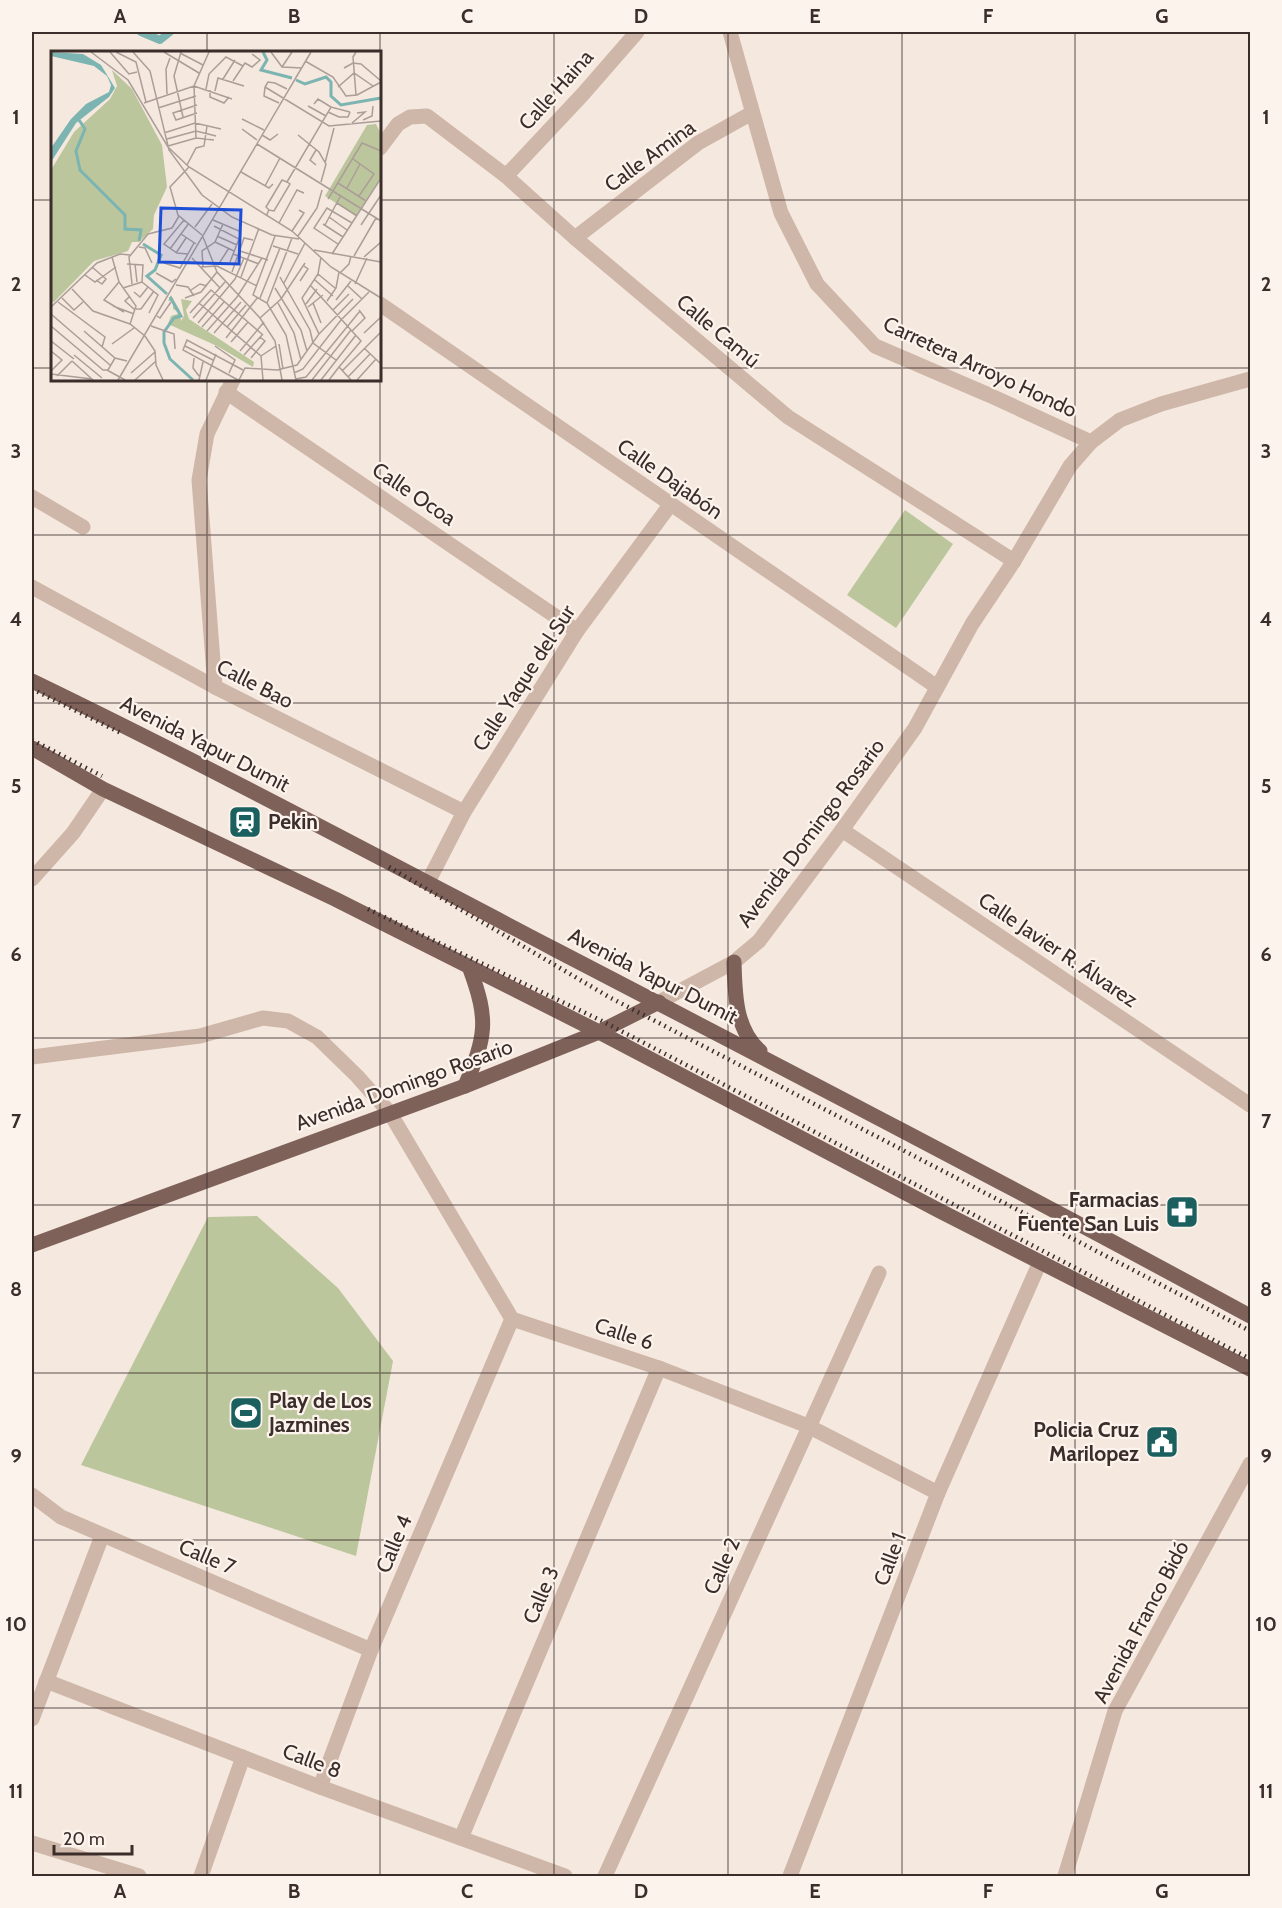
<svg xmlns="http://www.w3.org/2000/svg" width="1282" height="1908" font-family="Cabin,sans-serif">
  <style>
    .green { fill: #bcc69d }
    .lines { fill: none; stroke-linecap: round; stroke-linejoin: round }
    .stream { stroke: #7bb4b1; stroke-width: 8 }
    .minor { stroke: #ceb7a9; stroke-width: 15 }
    .major { stroke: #7e625a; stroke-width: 15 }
    .rail { stroke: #3b2d2a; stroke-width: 4.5; stroke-dasharray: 1.5 4.5; stroke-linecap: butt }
    .grid { fill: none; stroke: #3b2d2a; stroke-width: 1.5; stroke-opacity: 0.55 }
    .labels { text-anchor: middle; stroke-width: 4.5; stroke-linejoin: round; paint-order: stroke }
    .street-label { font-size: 21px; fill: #3b2d2a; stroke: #fcf3ec }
    .poi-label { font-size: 21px; font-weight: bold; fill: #3b2d2a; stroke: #fcf3ec; text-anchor: start }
    .inset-river { fill: none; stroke: #7bb4b1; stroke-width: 3 }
    .inset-road { fill: none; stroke: #ab9d97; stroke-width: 1.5 }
    .view { fill: #1d4ed8; fill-opacity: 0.15; stroke: #1d4ed8; stroke-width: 3 }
    .inset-edge { fill: none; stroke: #3b2d2a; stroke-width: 3 }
    .neatline { fill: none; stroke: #3b2d2a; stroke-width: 2 }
    .grid-label { font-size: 20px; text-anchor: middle; font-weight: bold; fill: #3b2d2a }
  </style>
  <rect width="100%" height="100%" fill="#f5e8df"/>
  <g class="green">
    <path d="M905,510L953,544L896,628L847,595Z"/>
    <path d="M257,1216L338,1288L393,1361L356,1556L81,1465L208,1217Z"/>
  </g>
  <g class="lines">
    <path class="stream" d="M141,32L160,40L170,32"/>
    <g class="minor">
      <path d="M730,32L781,213L817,284L875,346L989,395L1091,442"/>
      <path d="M380,148L398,124L410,117L427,116L506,176L575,238L788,417L1014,561"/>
      <path d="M506,176L583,94L637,32"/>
      <path d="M575,238L698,143L752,113"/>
      <path d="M380,304L937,687"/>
      <path d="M226,392L577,631"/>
      <path d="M32,497L83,527"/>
      <path d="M32,587L215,687L464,812"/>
      <path d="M215,687L199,480L207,434L233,380"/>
      <path d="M842,830L1250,1105"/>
      <path d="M32,879L73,833L103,789"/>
      <path d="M428,882L464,812L577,631L670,505"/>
      <path d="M659,1002L734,962L759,941L842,830L915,728L972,624L1014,561L1070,466L1091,442L1120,420L1161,404L1250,379"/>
      <path d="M32,1057L200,1036L263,1018L288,1021L317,1037L357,1076L390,1113L512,1319L659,1368L808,1426L938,1493"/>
      <path d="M32,1495L61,1517L371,1650"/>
      <path d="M46,1681L320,1787L565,1876"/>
      <path d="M32,1719L102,1536"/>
      <path d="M320,1787L371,1650L512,1319"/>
      <path d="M461,1838L659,1368"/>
      <path d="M32,1843L139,1876"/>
      <path d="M201,1876L243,1757"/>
      <path d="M605,1876L879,1273"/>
      <path d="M790,1876L938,1493L1040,1262"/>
      <path d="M1065,1876L1115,1711L1250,1464"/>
    </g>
    <g class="major">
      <path d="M32,681C208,766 380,858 554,949C787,1070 1020,1191 1250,1316"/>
      <path d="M32,748L103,789L335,899L599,1032L940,1211L1250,1369"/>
      <path d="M734,962C735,994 735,1029 760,1051"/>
      <path d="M465,1086C486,1036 489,1021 470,969"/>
      <path d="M32,1245L465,1086L599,1032L659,1002"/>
    </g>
    <g class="rail">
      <path d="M32,689L123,734"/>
      <path d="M32,740L102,776"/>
      <path d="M389,867L609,997L1250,1331"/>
      <path d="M368,909L600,1020L1250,1359"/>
    </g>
  </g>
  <path class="grid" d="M207,32V52M380,32V1876M554,32V1876M728,32V1876M902,32V1876M1075,32V1876M32,200H52M380,200H1250M32,368H52M380,368H1250M207,380V1876M32,535H1250M32,703H1250M32,870H1250M32,1038H1250M32,1205H1250M32,1373H1250M32,1540H1250M32,1708H1250"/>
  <defs>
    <symbol id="station-square" viewBox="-11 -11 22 22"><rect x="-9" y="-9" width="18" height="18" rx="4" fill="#1b605f" stroke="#fcf3ec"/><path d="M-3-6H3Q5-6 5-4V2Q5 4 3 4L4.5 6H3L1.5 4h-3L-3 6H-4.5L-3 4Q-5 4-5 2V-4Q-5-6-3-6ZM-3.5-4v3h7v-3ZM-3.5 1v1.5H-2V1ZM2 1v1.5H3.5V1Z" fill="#fff"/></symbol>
    <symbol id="pharmacy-square" viewBox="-11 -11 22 22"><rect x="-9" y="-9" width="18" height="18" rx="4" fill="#1b605f" stroke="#fcf3ec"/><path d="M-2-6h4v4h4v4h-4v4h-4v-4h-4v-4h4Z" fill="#fff"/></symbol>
    <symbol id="stadium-square" viewBox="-11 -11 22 22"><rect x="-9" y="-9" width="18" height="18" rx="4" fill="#1b605f" stroke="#fcf3ec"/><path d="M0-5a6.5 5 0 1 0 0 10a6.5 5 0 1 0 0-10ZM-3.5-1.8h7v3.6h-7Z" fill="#fff"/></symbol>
    <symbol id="civic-square" viewBox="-11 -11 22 22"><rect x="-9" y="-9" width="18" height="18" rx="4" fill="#1b605f" stroke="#fcf3ec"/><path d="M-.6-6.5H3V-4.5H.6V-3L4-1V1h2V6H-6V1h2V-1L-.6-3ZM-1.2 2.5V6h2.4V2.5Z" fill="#fff"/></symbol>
  </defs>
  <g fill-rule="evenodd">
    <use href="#station-square" x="226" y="803" width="38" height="38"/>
    <use href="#pharmacy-square" x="1163" y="1193" width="38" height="38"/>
    <use href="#stadium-square" x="227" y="1394" width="38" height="38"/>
    <use href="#civic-square" x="1143" y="1423" width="38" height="38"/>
  </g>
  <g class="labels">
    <g class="street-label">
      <text transform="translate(556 90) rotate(-48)" y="7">Calle Haina</text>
      <text transform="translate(650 156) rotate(-36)" y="7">Calle Amina</text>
      <text transform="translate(718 331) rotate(40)" y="7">Calle Camú</text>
      <text transform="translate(980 367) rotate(25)" y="7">Carretera Arroyo Hondo</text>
      <text transform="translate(670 479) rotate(35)" y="7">Calle Dajabón</text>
      <text transform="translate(414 494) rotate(34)" y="7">Calle Ocoa</text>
      <text transform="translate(524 678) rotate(-57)" y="7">Calle Yaque del Sur</text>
      <text transform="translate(255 684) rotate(27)" y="7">Calle Bao</text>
      <text transform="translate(205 744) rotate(27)" y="7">Avenida Yapur Dumit</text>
      <text transform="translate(811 833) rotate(-53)" y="7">Avenida Domingo Rosario</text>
      <text transform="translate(1058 950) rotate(34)" y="7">Calle Javier R. Álvarez</text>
      <text transform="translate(653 976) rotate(27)" y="7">Avenida Yapur Dumit</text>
      <text transform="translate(404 1085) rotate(-20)" y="7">Avenida Domingo Rosario</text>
      <text transform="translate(624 1334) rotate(18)" y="7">Calle 6</text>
      <text transform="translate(394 1544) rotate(-67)" y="7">Calle 4</text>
      <text transform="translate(207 1557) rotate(23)" y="7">Calle 7</text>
      <text transform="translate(890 1559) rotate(-69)" y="7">Calle 1</text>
      <text transform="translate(722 1566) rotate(-66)" y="7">Calle 2</text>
      <text transform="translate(541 1595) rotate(-67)" y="7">Calle 3</text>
      <text transform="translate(1141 1622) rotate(-62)" y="7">Avenida Franco Bidó</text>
      <text transform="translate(312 1761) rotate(21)" y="7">Calle 8</text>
    </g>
    <g class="poi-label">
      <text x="268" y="829">Pekin</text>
      <text x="1159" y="1207" text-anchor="end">Farmacias<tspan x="1159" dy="24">Fuente San Luis</tspan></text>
      <text x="269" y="1408">Play de Los<tspan x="269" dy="24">Jazmines</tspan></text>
      <text x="1139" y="1437" text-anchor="end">Policia Cruz<tspan x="1139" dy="24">Marilopez</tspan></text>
    </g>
  </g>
  <g transform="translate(51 51)">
    <rect width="330" height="330" fill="#f5e8df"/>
    <path d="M61,19L81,38L111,94L116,136L103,164L102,178L88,191H81L77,200L43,210L3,251L0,250V119L23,81L59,48L66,35ZM325,73L330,83V126L305,165L274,145L316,74ZM120,244L129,260L130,270L133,265L130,248L141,250L135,259L138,268L203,311L202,316L166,295L117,273L120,265L129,262L122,258V250H117Z" fill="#bcc69d"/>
    <path d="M0,1L32,3L50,14L64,37L58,46L25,72L0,111V97L20,68L35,53L58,41L60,34L56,25L43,15L0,5Z" fill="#7bb4b1"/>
    <path class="inset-river" d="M212,1L216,9L210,19L241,27M245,29L254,33L275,26L280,31V45L290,54L330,47M28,69L34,78L25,100L29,119L74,164V178L90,179L88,190M92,193L110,204L104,219L96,225L116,243M119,246L130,265L123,267L113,281V292L119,308L142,329"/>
    <path class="inset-road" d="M40,1L77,29L117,96L138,116L241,180L280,216L330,247M59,1L78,23L86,21M65,1L85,11L95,51M82,1L99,20L118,99L151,144L181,166L221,184L248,188M113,1L148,22M130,1L123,25L132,66M220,1L231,16L251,17M305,1L302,6L305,44M129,2L152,14M254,10L282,26L295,45L306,44L330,31M231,16L241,1M293,17L302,12L310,13L330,30M172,28L184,9M182,30L194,12L201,16L209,9L201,3M214,36L278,75L330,70M214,36L217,31L224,32L236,38M214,36L213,45L228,52M287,36L303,22L322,35M155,38L158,23L175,6L192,15M159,39V46L173,52L178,46M164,40L167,27L193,35M116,43L115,18L119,7M93,52L143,35L181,48M263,53L267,48L280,56M257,55L275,65M107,57L145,45M277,61L288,66H297L299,61M146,62L125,69L122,62L146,54M191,68L213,79M312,69L321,65L322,55M301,72L314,61L306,62M191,78L206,89M113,82L144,72L170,78M211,84L219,89L227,83M247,84L268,101L275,113L270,131M145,87L143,35L158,1M116,88L145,80L165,85M206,93L330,170M117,95L145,87L163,89M265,99L259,109L265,114M302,108L323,123L308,145M274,112L283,77M136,114L145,97L153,95L156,75M138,116L119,136L127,164L151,184M190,121L218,137L222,133M236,131L280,56L299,61M287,132L315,150M214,135L229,107M296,137L309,113M277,148L311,92L330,100M286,152L306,165M218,159L215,156L231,129L236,131M215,165L218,159L223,160L239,133L236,131M278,166L296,179M133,169L113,193L126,202L137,203M162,169L188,180M228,172L246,139L253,142M272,173L292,186M274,174L290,144M310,174L330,144M163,175L188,188L179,211M144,176L161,153M241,180L253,162L248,159M130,183L145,193M166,185L186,194M224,185L202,244L216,252L235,284L245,329M247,185L266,157L271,139M152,186L166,221L209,267L224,290L231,329M164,191L183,200M287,193L263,177L276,157L301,172M222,195L247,203M88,196L94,197L101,212M119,198L138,172M263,199L330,211M189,200L217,209M125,202L135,187M182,203L208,213M281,203L330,127M303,205L325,167M61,206L68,231L85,255L79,273M313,206L330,191M141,207L169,237M113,212L129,217L143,192M76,213L92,214L91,231M84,213L86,231M167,214L178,197M41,216L55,228L51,233L45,229M150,216L166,215L206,235M152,216L151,200L164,191L172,173M181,221L193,187L202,189M105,222L121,231L125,228M289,222L298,213L300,205M267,223L284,237M34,224L44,231L65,216M190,226L208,177M229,226L259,279L262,292L285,309M264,229L282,245M249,230L257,218L253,215M68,231L53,249L73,261M91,231L107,244L98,262M233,232L254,192M81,233L78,206L97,183L121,177L128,165M304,233L316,207M125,234L137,236L143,245M260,235L310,290L288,316M297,235L311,248M72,237L91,231M224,237L250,279L256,300M21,238L42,260L79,273L94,285L104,300L105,314L112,329M140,239L149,233L156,235M83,241L89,246L97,236M79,245L74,250L84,259M11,247L23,259L32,251M134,247L150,241L166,221M209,247L229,197M285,249L300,230M276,250L285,237L288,221M7,251L54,286L51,296M148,252L210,305L212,329M216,252L241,187M227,252L243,282L250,309M262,252L270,272M255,253L266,238M62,255L83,263M0,256L46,212L69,203L79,204M257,256L272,244M85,258H90L103,240M282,259L298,243M139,262L160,239L212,284M0,263L59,314M106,265L109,267L120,251M142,267L174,231M209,267L230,248L254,212M147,272L184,228L193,207M0,275L52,319H57L64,307M100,275L123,283L124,298M151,276L173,251M176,276L195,254M33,280L64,307L76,310M156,280L186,246L211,207M301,280L314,267L308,259M163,282L190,251M313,282L330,266M268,283L302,248M175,287L207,246M0,290L23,308M180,291L197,271M61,293L83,277M228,293L232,318M134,295L162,309M164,295L184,309L178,322M313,297L330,313M0,300L11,309L0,320M189,300L213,271M23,304L51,327M193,304L212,283M210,305L225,295M143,307L142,317L148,325M200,307L214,290L209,286M21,310L42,329M56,319L74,329M226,319L246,314L268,283L251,247L267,223L270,206M291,320L330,281M80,322L104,301M243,322L252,318L290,269L318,241M0,323L41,328M6,325L21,310M297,326L319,303M245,328L255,326L309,260M67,329L260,1M84,329L105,310M148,329L152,311M155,329L165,303M187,329L132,299L136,289L192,319M188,329L194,317L226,319M261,329L300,279M270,329L305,284M278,329L288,316L300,329M306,329L325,308"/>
    <path class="view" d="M110,157L190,159L188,213L108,211Z"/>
    <rect width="330" height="330" class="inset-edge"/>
  </g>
  <rect width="1282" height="1908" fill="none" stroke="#fcf3ec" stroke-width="66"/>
  <path d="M54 1845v9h78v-9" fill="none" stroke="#3b2d2a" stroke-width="3"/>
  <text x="63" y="1845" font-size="18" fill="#3b2d2a" stroke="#fcf3ec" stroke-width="4.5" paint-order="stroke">20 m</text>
  <rect x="33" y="33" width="1216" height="1842" class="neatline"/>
  <g class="grid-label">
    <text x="120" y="23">A</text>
    <text x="294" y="23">B</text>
    <text x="467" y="23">C</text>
    <text x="641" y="23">D</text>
    <text x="815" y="23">E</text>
    <text x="988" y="23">F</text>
    <text x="1162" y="23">G</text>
    <text x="16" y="124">1</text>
    <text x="1266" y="124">1</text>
    <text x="16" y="291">2</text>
    <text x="1266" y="291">2</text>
    <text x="16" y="458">3</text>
    <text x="1266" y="458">3</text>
    <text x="16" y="626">4</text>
    <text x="1266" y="626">4</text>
    <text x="16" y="793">5</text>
    <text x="1266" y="793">5</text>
    <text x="16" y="961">6</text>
    <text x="1266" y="961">6</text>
    <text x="16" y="1128">7</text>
    <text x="1266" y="1128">7</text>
    <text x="16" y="1296">8</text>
    <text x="1266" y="1296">8</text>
    <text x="16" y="1463">9</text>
    <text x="1266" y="1463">9</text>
    <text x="16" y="1631">10</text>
    <text x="1266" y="1631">10</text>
    <text x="16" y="1798">11</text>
    <text x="1266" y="1798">11</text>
    <text x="120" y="1898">A</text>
    <text x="294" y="1898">B</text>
    <text x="467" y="1898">C</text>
    <text x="641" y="1898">D</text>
    <text x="815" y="1898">E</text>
    <text x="988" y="1898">F</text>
    <text x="1162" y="1898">G</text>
  </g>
</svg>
